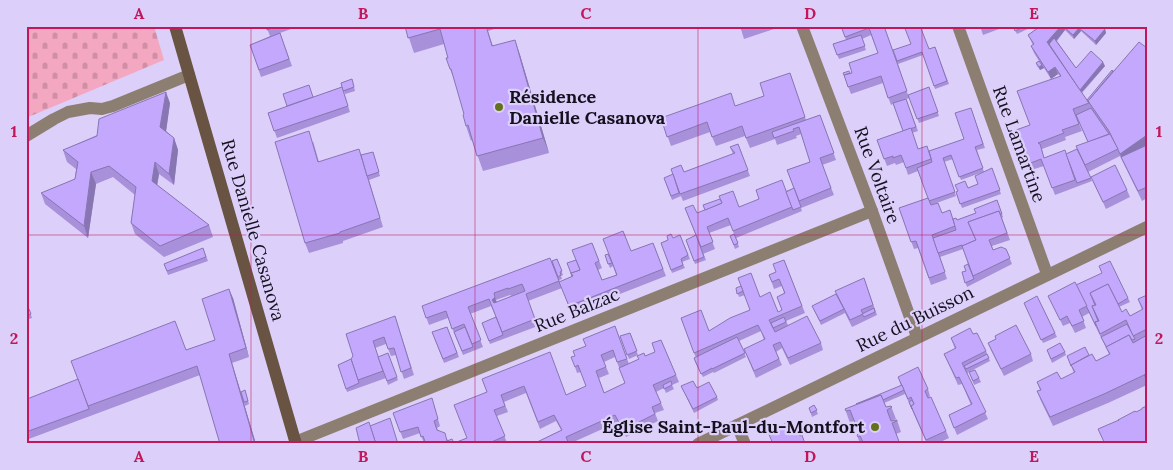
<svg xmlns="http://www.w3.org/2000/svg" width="1173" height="470" font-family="Lora,serif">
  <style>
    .cemetery { fill: url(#cemetery-stones) }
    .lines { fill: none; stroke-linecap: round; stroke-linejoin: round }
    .minor { stroke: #8d7e72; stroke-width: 12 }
    .secondary { stroke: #695342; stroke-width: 12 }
    .wall { fill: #a890da; fill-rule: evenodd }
    .shaded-wall { fill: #8876b2 }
    .building { fill: #c3a8fe; stroke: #8876b2; fill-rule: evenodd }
    .grid { fill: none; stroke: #c2185b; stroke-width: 1; stroke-opacity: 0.55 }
    .poi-dot { fill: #63711c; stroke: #dcd0fa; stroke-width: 2 }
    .labels { text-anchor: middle; stroke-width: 4.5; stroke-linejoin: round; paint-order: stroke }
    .poi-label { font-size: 18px; font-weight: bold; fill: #15101e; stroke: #dcd0fa; text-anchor: start }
    .street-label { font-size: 18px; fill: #15101e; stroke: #dcd0fa }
    .neatline { fill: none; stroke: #c2185b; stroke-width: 2 }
    .grid-label { font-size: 16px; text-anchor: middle; font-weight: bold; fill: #c2185b }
  </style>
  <defs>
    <pattern id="cemetery-stones" width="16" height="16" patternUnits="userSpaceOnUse" patternTransform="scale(1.25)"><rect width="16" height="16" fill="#f4a7c0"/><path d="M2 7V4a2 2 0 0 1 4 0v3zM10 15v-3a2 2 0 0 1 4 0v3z" fill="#d08fa5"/></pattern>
  </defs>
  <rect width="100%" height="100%" fill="#dcd0fa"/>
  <path class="cemetery" d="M26,26H154L164,60L26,118Z"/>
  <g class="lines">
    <g class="minor">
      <path d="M802,26L872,211L917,337"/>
      <path d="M958,26L1047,274"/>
      <path d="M26,136L54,119L68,112L90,108L102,109L113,106L189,75"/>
      <path d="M737,425L745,444"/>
      <path d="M295,442L872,211"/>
      <path d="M698,444L1147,227"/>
    </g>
    <path class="secondary" d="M175,26L296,444"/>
  </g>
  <g class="wall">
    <path d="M266,26H299L280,33L292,66L261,77L250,45L270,36Z"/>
    <path d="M405,26H504L488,31L493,46L515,40L520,55L549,153L483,171L472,140L471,141L466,126L464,114L456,84L450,69L448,58L444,44L414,53Z"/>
    <path d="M740,26H773L774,29L744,39Z"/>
    <path d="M841,26H884L896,60L935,47L949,84L935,89L923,55L898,64L908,95L929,87L939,116L919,123L910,98L906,99L918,131L912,133L918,149L929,151L964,139L971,108L985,148L977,150L984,172L992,168L1001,194L962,208L956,192L978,184L983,172L961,180L953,159L944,162L956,196L931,205L942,213L950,210L956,229L957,220L976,213L997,200L1003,217L1002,218L1010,240L992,246L993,250L1006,249L1012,264L967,287L962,272L966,271L968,264L963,249L940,257L947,279L931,285L918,248L914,249L899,208L928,198L918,171L908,175L904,162L896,165L895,163L887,166L877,140L903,131L893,104L891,105L883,83L851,94L843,73H852L878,53L871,35L862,39L866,50L839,59L833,44L846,40Z"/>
    <path d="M980,26H1007L983,35Z"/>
    <path d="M1013,26H1102L1105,29L1106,33L1096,45L1081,31L1074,39L1065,30L1057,41L1076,68L1105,66L1082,93L1087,100L1113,71L1147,48V198L1142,201L1120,156L1088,172L1092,181L1055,195L1044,166L1031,170L1016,130L1030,125L1060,76L1058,74L1051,79L1044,68L1040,70L1037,66L1036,63L1039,61L1034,53L1031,46L1033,45L1028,35L1036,29L1034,26L1017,34ZM1076,116L1088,142L1077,149L1066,154L1044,158L1042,149L1066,140L1065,137L1082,131Z"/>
    <path d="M790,73L806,120L820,115L836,160L822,165L834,195L801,208L787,170L810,162L801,134L796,136L797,138L777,145L775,139L750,148L745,136L716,146L710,132L671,146L661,118L735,106L764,96Z"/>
    <path d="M352,79L355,91L345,94L341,83Z"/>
    <path d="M342,87L350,112L277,138L268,113Z"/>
    <path d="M170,103L166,131L174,138L178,150L174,185L159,174L157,185L209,225L213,237L164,257L135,234L131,223L135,195L113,177L96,184L88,238L45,204L41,193L75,179L76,169L67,162L63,150Z"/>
    <path d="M313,141L319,162L361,155L373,152L380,176L369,180L383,227L343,241V243L309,253L305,243Z"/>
    <path d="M738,144L750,176L683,201L675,182L681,196L672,200L664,178L684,172L733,154L730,147Z"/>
    <path d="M1091,177L1127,190L1130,197L1106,209Z"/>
    <path d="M794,188L802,211L736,238L739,247L735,249L730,236L734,234L731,225L709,233L715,249L703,254L685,208L697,213L739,207Z"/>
    <path d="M680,235L690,259L682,262L685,268L672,273L661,243Z"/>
    <path d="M696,235L706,260L695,264L686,240Z"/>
    <path d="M592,243L602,268L598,270L602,280L616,275L613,266L610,268L606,259L631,251L653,243L666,276L571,313L562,288L528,301L538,326L490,344L482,323L496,317L491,306L470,314L483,347L463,355L448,318L429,325L422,306L557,259L563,275L561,276L562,279L559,280L560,282L572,276L576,260ZM524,291L497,302L496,300L510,295L511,296Z"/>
    <path d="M203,248L208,261L168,275L164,264Z"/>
    <path d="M784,260L805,313L786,321L788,325L821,343L823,350L790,365L782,348L776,352L782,365L756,378L744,349L764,340L761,331L739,341L746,357L714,373L713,372L703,377L695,362L694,358H696L681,318L709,331L750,310L745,295L739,297L736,288L760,297L778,312L782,311L777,297L784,293L782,286L774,289L769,275L776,272Z"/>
    <path d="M864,278L877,315L852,327L845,313L821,325L812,306L836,294Z"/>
    <path d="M1076,285L1128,298L1130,302L1119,307L1122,312L1130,316L1142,310L1138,299L1147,295V385L1108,403L1053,426L1041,401L1037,391L1040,390L1037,382L1061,379L1074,373L1067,356L1089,355L1096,361L1109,354L1089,313L1082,317L1086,328L1075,333L1070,323L1063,326L1048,296Z"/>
    <path d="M233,298L249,357L232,363L241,392L245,390L249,404L245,406L243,401L256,444H220L200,375L26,440V397L27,399L186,350L215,340Z"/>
    <path d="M1026,306L1055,333L1057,337L1043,343Z"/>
    <path d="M29,309L32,318L26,320V310Z"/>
    <path d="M395,316L414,375L404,379L396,355L391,356L386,344L375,348L378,357L388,353L398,380L388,385L382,367L386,378L347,392L338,365L351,359Z"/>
    <path d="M615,326L629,364L645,356L676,375L679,382L672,385L674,389L666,393L664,388L656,392L664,410L655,413L658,421L626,437L618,422L569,444H533L561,430L556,421L540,429L526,393L504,402L508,412L497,416L507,443L506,444H426L425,443H424L420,433L403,439L393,413L434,405L440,426L437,428L438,430L448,440L454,443L467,438L487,392L482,379L566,395L586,386L581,372L577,373L574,364L575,356L586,346ZM615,357L625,383L604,393L599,378L609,374L604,362Z"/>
    <path d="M447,327L459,357L444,363L432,332Z"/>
    <path d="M630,333L638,355L629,359L620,336Z"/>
    <path d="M973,334L986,351L990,361L967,373L988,419L957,435L949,415L971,405L962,384L958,385L944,354L955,349L951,338Z"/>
    <path d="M996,339L1031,354L1033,361L1004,376L991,350L988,343Z"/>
    <path d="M1047,350L1065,352L1066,355L1052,363Z"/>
    <path d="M969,372L979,378L981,382L974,385Z"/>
    <path d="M898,377L928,389L930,396L928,398L946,431L949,438L936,444H927L905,394L884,403L886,407L891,406L896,419L891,421L897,420L901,432L896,434L900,444H860L857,435L859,434L854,421L850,423L845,409L901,386Z"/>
    <path d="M681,386L697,388L717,397L718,400L694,413Z"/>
    <path d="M814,405L818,414L812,417L809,408Z"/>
  </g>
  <g class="shaded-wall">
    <path d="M1061,26H1069L1064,27L1065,30L1050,48L1047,42Z"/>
    <path d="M1079,28L1081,31L1074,39L1073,35Z"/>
    <path d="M1105,29L1106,33L1096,45L1095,41Z"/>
    <path d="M515,40L520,55L549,153L543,138Z"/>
    <path d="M1103,62L1105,66L1080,94L1079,91Z"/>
    <path d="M1042,65L1044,68L1040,70L1039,67Z"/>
    <path d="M1055,67L1058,74L1051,79L1048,72Z"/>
    <path d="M166,92L170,103L165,139L160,127Z"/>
    <path d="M1147,135V147L1121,157L1123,163L1120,154Z"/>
    <path d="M174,138L178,150L174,185L169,174Z"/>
    <path d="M155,162L159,174L156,192L152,181Z"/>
    <path d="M91,172L96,184L88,238L84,226Z"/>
    <path d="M229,289L233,298L249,357L246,348Z"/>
    <path d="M495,297L497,304L495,307L492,300Z"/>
    <path d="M229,354L232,363L256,444H255Z"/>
    <path d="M1147,373V383L1144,375Z"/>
  </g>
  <g class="building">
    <path d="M266,26H277L267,30Z"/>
    <path d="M405,26H486L492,46L515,40L543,138L477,156L468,125L466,126L463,115L464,114L451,69H450L446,58H448L440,29L408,38Z"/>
    <path d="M740,26H750L741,29Z"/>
    <path d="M841,26H884L907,91L888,98L881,76L848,87L844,75L852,73L849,63L878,53L869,28L845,37Z"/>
    <path d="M904,26H920L929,49L935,47L947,81L934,86L922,52L897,61L893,50L911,44Z"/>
    <path d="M1013,26H1025L1015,31Z"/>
    <path d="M1036,26H1061L1047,42L1089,103L1073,109L1079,124L1062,130L1064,133L1038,143L1040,144L1044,158L1065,150L1075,180L1052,188L1041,159L1028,164L1016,130L1030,125L1017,91L1061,76L1055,67L1048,72L1031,46L1034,44L1028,35L1038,28Z"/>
    <path d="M1065,26H1102L1105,29L1095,41L1079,28L1073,35L1064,27Z"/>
    <path d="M280,33L289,59L259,70L250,45Z"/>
    <path d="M861,35L865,46L837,55L833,44Z"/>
    <path d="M1054,38L1076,68L1091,51L1103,62L1080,90L1049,44Z"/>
    <path d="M1139,42L1147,48V135L1120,154L1109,131L1088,101Z"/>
    <path d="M1039,61L1042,65L1039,67L1036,63Z"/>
    <path d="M1112,70L1113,71L1088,101L1089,103L1087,100Z"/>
    <path d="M849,71L850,73L844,75L843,73Z"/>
    <path d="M790,73L805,117L746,138L742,126L712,137L707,122L667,137L661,118L731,93L735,106L764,96L760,83Z"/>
    <path d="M352,79L354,87L343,91L341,83Z"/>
    <path d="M309,85L313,97L287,106L283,94Z"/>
    <path d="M342,87L348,106L274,131L268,113Z"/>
    <path d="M929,87L938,112L917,119L908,95Z"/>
    <path d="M166,92L160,127L174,138L169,174L155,162L152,181L209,225L160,246L131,223L136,187L109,166L91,172L84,226L41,193L75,179L78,162L63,150L97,136L99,119Z"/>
    <path d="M906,99L916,127L903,131L893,103Z"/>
    <path d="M971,108L983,144L975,147L983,168L959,177L951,155L943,158L955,192L929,201L917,168L932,162L929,151L964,139L955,113Z"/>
    <path d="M1091,108L1109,134L1088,142L1076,115Z"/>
    <path d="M820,115L834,153L820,158L831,188L799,201L787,170L810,162L799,127L793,129L794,131L774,138L772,132Z"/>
    <path d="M911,128L918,149L927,146L931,159L906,168L901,155L893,158V156L884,159L877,140Z"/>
    <path d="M309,131L318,162L359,149L380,218L340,232V233L305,243L275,142Z"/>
    <path d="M1110,134L1118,149L1085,165L1076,146Z"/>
    <path d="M738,144L748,170L680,194L671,169L681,165L684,172L735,153L730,147Z"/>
    <path d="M1147,145V187L1138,191L1121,157Z"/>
    <path d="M1077,149L1091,178L1077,183L1066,154Z"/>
    <path d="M373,152L379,172L367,176L361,155Z"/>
    <path d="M1115,165L1127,190L1103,202L1091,177Z"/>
    <path d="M992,168L1000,190L960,204L956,192L958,191L955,185L965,181L968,188L978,184L975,176Z"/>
    <path d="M673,174L679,193L671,196L664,178Z"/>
    <path d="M782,180L792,207L733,231L728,218L707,227L713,242L701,247L685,208L693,205L697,213L722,203L719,196L733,191L739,207L759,199L756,190Z"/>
    <path d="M794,188L801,207L793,210L786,192Z"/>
    <path d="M928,198L931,205L938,203L942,213L950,210L955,226L932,235L945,272L929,278L916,241L911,242L899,208Z"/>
    <path d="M720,199L722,203L705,210L703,205Z"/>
    <path d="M997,200L1002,214H1000L999,211L968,222L976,240L962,246V245L938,253L933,238L956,230L953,219L956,218L957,220L976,213L974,209Z"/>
    <path d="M999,211L1007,233L989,240L993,250L1001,247L1006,249L1010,258L973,276L962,246L976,240L968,222Z"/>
    <path d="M623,231L631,251L653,243L663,269L569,306L559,282L573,276L571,273L580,270L572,250L592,243L599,261L595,263L602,280L617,275L603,239Z"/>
    <path d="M671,234L673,238L680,235L688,255L681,259L683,265L671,270L661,243L668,240L667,236Z"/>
    <path d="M734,234L738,243L734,245L730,236Z"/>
    <path d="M696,235L704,257L694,261L686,240Z"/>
    <path d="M203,248L206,257L167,271L164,264Z"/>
    <path d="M608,254L612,263L608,264L605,255Z"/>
    <path d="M550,258L559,281L526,294L535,319L502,332L489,299L468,307L481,340L472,344L464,324L452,329L446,311L426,318L422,306ZM522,284L525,291L494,303L492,300L495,297L494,293L508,288V289Z"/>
    <path d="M557,259L562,271L560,272L561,275L558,277L552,261Z"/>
    <path d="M576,260L580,270L571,273L572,276L567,263Z"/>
    <path d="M784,260L802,306L769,320L775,332L807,316L821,343L788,358L780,342L773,345L779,359L754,371L744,349L765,339L758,325L694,353L681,318L701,310L709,331L730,318L750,310L738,278L751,273L760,297L770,292L778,312L782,310L777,297L785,293L779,279L772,282L769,275L776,272L773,264Z"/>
    <path d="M1110,261L1128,298L1118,304L1108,284L1090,293L1095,305L1092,306L1098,321L1095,322L1096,326L1076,285L1102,273L1099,266Z"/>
    <path d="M968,264L974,279L965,283L962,272L966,271L964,266Z"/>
    <path d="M864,278L873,305L861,310L863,314L850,320L835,291Z"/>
    <path d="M1075,282L1087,306L1079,310L1084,321L1072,326L1067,316L1060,320L1048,296Z"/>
    <path d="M1108,284L1122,312L1126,309L1130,316L1143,309L1138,299L1147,295V329L1133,336L1126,320L1100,334L1095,322L1099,321L1092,306L1096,305L1090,293Z"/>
    <path d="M741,286L743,291L737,294L736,288Z"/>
    <path d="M229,289L246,348L229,354L255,444H220L197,366L88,406L71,361L175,321L186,350L215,340L202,299Z"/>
    <path d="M836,294L844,309L820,321L812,306Z"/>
    <path d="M1037,296L1055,333L1041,340L1024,303Z"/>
    <path d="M874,308L875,312L864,317L862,314Z"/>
    <path d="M29,309L31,314L26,316V310Z"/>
    <path d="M395,316L411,368L401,372L394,348L388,349L384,337L373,341L383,371L358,380L351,359L353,356L346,334Z"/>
    <path d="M496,317L503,335L489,341L482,323Z"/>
    <path d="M784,317L786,322L773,328L771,323Z"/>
    <path d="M1127,324L1135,339L1132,340L1129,335L1106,347L1107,348L1101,337Z"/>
    <path d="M1016,325L1031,354L1001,369L988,343L996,339L995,336Z"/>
    <path d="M615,326L627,359L617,362L613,350L601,355L606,367L596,371L604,393L625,383L619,368L639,359L637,356L644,353L645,356L655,352L652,343L661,340L676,375L653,385L661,403L652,407L655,414L623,430L615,415L566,437L569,444H533L562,430L554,415L538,422L524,386L501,395L505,406L494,410L505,436L487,444H426L423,436L421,437L418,427L400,432L393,413L432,398L438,419L434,421L437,430L445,433L447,441L452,439L454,443L467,438L454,405L487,392L482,379L550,352L566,395L586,386L578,365L575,367L571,357L575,356L573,351L586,346L583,339Z"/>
    <path d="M447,327L457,353L443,359L432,332Z"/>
    <path d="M465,327L473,347L462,351L454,332Z"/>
    <path d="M970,328L973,334L977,333L986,351L962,363L986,412L954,428L949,415L972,404L959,377L956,378L944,354L956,348L951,338Z"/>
    <path d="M630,333L637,351L627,355L620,336Z"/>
    <path d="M1129,335L1133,343L1147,335V373L1144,375L1104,394L1050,417L1037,391L1041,390L1037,382L1057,372L1061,379L1075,372L1071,365L1092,354L1096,361L1110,354L1106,347Z"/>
    <path d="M737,337L745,353L712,369V368L701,374L694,358Z"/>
    <path d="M1060,343L1065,352L1051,359L1047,350Z"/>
    <path d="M1085,347L1089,355L1071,365V366L1067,356Z"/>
    <path d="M388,353L397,377L387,381L378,357Z"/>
    <path d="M987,354L989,358L966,369L964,366Z"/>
    <path d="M351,359L359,383L346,389L338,365Z"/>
    <path d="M918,367L928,389L925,391L928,398L931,397L946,431L926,440L911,406L914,404L911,397L908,399L898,377Z"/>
    <path d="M975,370L979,378L973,381L969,372Z"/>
    <path d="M78,379L89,409L26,432V397L27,399Z"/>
    <path d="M671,381L672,385L664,389L663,385Z"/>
    <path d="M693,381L697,388L709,382L717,397L693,409L681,386Z"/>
    <path d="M902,385L904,390L883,400L881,395L856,404Z"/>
    <path d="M245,390L248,401L244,402L241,392Z"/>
    <path d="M881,395L886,407L891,406L892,407L887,410L891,421L897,420V421L892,423L900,444H864L860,436L858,437L857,435L859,433L850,410L846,411L845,409Z"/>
    <path d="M912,400L914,404L911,406L912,409L909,402Z"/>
    <path d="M814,405L817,410L811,413L809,408Z"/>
    <path d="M1147,406V444H1105L1098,429L1119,420H1118L1135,411L1136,412L1142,409V408Z"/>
    <path d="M390,418L398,444H376L370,426Z"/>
    <path d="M791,421L800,436L802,435L805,444H790L789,442L786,444H773L768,432Z"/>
    <path d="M369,422L376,444H360L356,428Z"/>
  </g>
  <path class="grid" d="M251,26V444M475,26V444M698,26V444M922,26V444M26,235H1147"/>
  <g class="poi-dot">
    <circle cx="499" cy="107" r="5"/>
    <circle cx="875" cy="427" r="5"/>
  </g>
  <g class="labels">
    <g class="poi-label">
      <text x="509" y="103">Résidence<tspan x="509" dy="21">Danielle Casanova</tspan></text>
      <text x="865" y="433" text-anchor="end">Église Saint-Paul-du-Montfort</text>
    </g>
    <g class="street-label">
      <text transform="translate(1019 144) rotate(70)" y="6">Rue Lamartine</text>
      <text transform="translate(877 175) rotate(70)" y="6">Rue Voltaire</text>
      <text transform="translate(253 230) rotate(74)" y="6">Rue Danielle Casanova</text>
      <text transform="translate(577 310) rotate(-22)" y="6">Rue Balzac</text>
      <text transform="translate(915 319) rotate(-26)" y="6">Rue du Buisson</text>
    </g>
  </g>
  <rect width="1173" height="470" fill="none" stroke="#dcd0fa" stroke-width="55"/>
  <rect x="28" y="28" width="1118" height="414" class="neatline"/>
  <g class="grid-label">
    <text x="139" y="19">A</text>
    <text x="363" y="19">B</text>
    <text x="586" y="19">C</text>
    <text x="810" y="19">D</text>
    <text x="1034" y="19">E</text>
    <text x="14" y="137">1</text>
    <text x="1159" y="137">1</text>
    <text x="14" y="344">2</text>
    <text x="1159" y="344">2</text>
    <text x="139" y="462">A</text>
    <text x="363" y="462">B</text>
    <text x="586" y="462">C</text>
    <text x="810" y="462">D</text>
    <text x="1034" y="462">E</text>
  </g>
</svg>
